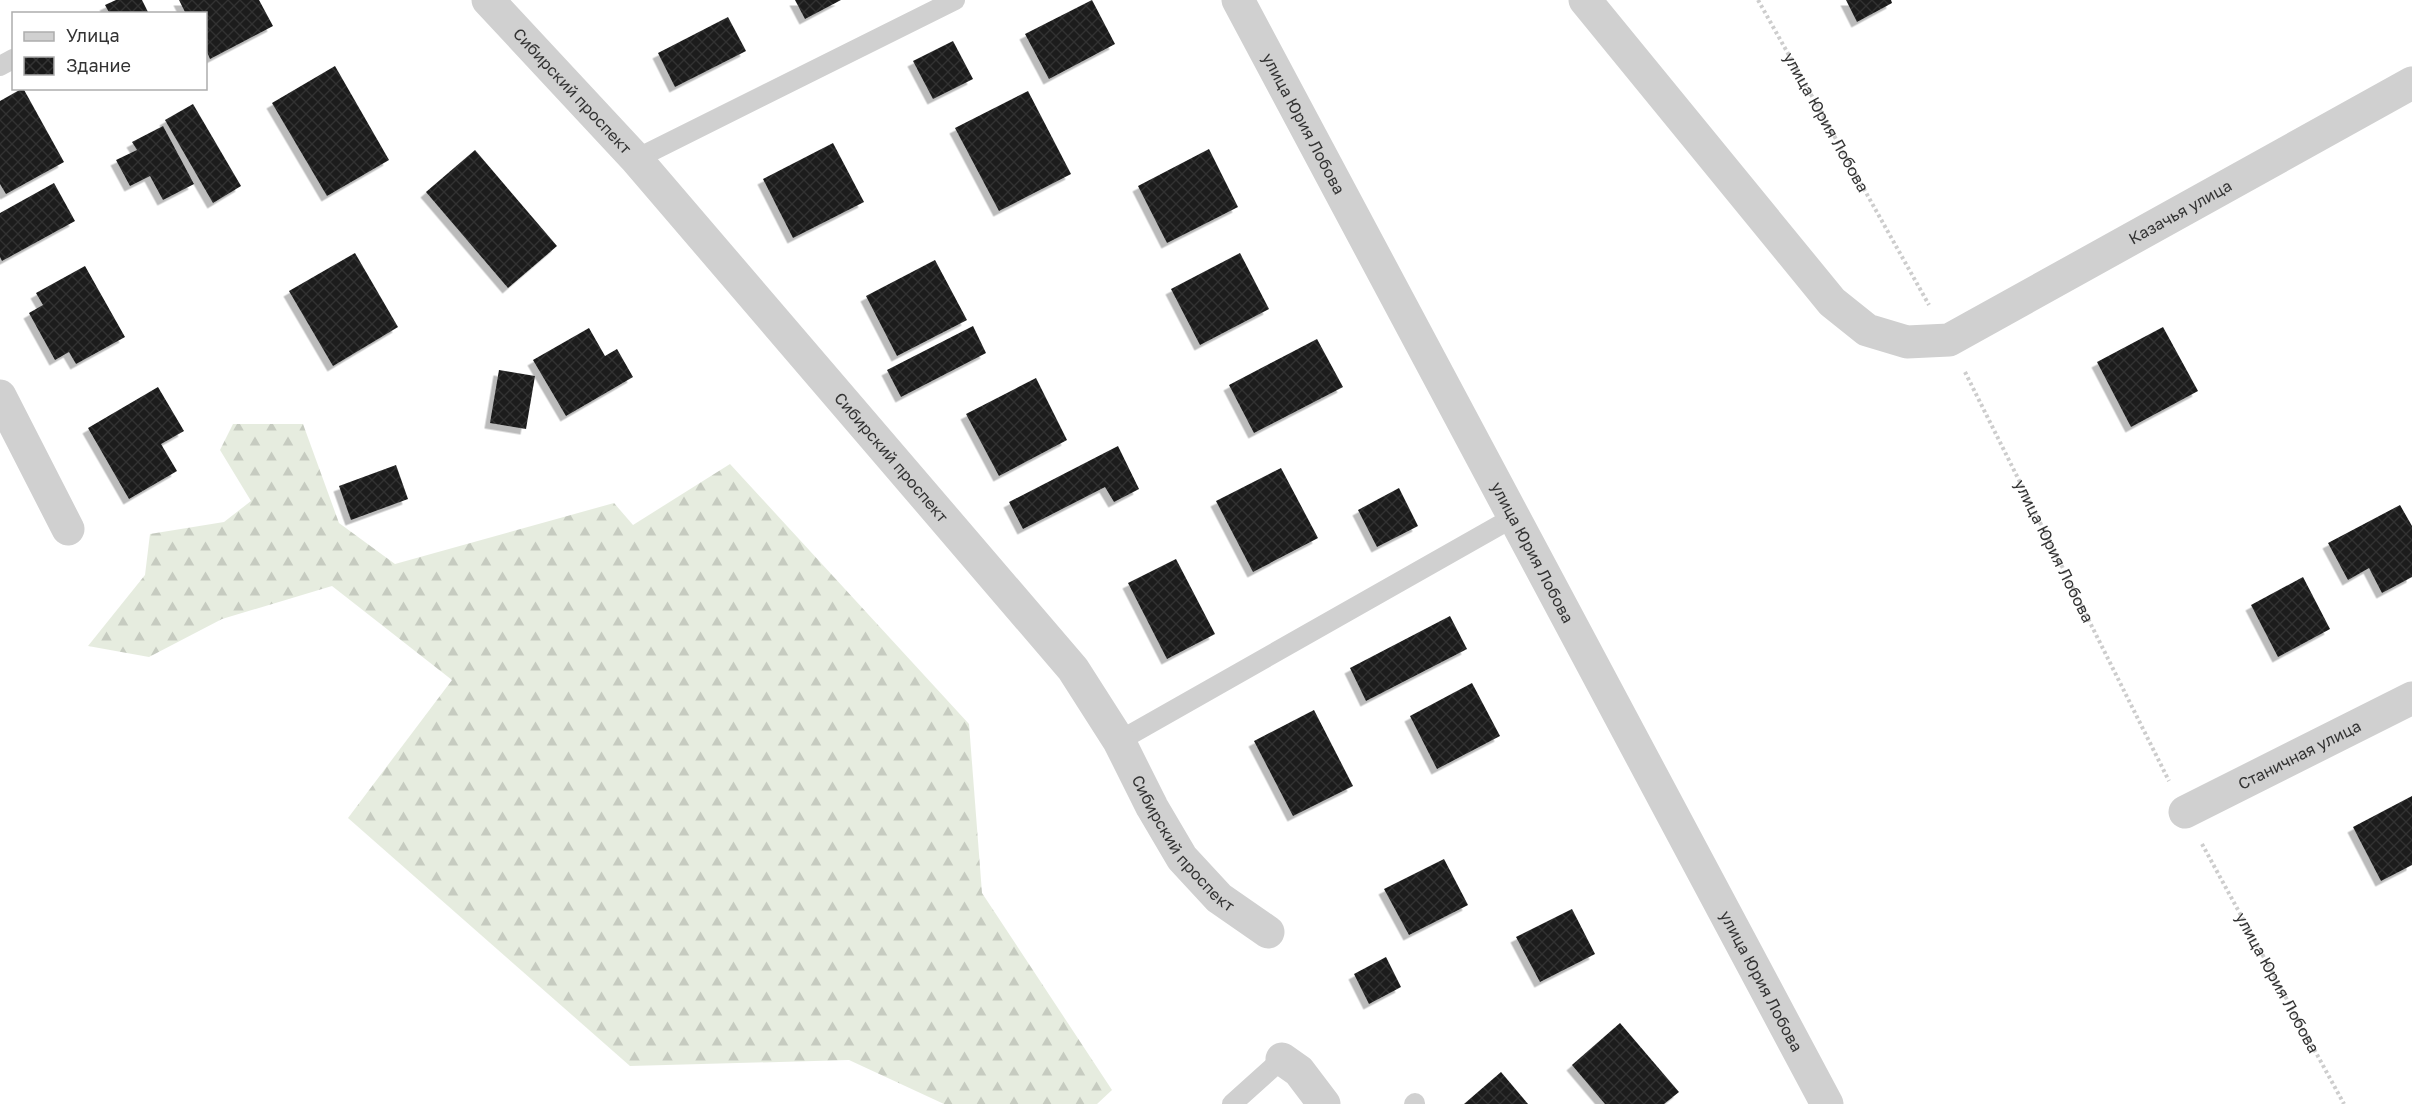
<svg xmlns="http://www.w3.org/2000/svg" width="2412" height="1104" font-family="'Golos Text',sans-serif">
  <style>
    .forest { fill: url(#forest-firs) }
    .building { fill: url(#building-cross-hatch); filter: url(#shadow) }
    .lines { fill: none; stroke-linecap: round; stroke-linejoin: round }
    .path { stroke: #cdcdcd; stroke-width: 4; stroke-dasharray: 3 3; stroke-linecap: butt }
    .lane { stroke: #d0d0d0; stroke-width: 20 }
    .street { stroke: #d0d0d0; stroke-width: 33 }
    .labels { text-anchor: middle; stroke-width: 6; stroke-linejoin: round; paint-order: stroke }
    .street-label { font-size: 16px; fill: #333; stroke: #fff }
  </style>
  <defs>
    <pattern id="forest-firs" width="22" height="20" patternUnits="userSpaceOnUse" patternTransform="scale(1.5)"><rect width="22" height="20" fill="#e6ecdf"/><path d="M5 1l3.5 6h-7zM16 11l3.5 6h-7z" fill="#c6cbc0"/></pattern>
    <pattern id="building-cross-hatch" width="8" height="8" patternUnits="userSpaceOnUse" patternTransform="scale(1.5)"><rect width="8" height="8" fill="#1a1a1a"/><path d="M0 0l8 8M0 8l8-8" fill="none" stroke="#333"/></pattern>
    <filter id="shadow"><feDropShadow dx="-5.5" dy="5.5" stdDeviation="0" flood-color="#0004"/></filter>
  </defs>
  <rect width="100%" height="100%" fill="#fff"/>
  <path class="forest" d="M233,424H303L339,523L395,564L614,503L633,525L730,464L969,724L982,893L1112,1090L1097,1104H944L849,1060L630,1066L348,818L452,680L332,586L222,619L149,657L88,646L145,575L150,534L224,522L251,501L220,450Z"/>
  <g class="building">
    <path d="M116,0H142L149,14H110L105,5Z"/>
    <path d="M179,0H259L273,26L210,59L206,50V14H186Z"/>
    <path d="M795,0H841L805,19Z"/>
    <path d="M1092,0L1115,44L1049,79L1025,34Z"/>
    <path d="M1846,0H1891L1892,3L1857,22Z"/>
    <path d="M728,17L746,51L675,87L658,53Z"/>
    <path d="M953,41L973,79L933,99L913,61Z"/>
    <path d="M335,66L389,160L327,196L272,103Z"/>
    <path d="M23,88L64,162L6,194L0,184V101Z"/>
    <path d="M1028,91L1071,174L999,211L955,128Z"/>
    <path d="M193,104L241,186L213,203L165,120Z"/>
    <path d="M163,126L194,184L163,200L150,176L130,186L116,160L137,150L132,142Z"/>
    <path d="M833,143L864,202L793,238L763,179Z"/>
    <path d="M1209,149L1238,207L1167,243L1138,186Z"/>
    <path d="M475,150L557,246L508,288L426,192Z"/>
    <path d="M54,183L75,221L2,261L0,257V213Z"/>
    <path d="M355,253L398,327L333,366L289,291Z"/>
    <path d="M1240,253L1269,309L1200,345L1171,289Z"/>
    <path d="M935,260L967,320L897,356L866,296Z"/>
    <path d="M85,266L125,337L76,364L69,352L55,360L29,313L43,305L36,293Z"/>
    <path d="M973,326L986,353L901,397L887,370Z"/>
    <path d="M2163,327L2198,391L2131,427L2097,362Z"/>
    <path d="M589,328L605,356L617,349L633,377L566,416L533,360Z"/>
    <path d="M1317,339L1343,387L1254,433L1229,385Z"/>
    <path d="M499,370L535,376L526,429L490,423Z"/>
    <path d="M1036,378L1067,440L999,476L966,414Z"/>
    <path d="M158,387L184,431L161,444L177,471L129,499L88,428Z"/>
    <path d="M1118,446L1139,489L1114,502L1105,487L1023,529L1009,502Z"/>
    <path d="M396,465L408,499L351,520L339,486Z"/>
    <path d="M1281,468L1318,538L1253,572L1216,501Z"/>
    <path d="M1399,488L1418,526L1377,547L1358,510Z"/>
    <path d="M2400,505L2412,526V577L2382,593L2369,568L2348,580L2328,543Z"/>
    <path d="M1176,559L1215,634L1167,659L1128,583Z"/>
    <path d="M2303,577L2330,629L2278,657L2251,605Z"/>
    <path d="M1450,616L1467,649L1366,701L1350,668Z"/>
    <path d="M1472,683L1500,736L1437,769L1410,716Z"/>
    <path d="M1314,710L1353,786L1293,816L1254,741Z"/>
    <path d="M2412,796V865L2381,881L2353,827Z"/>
    <path d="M1444,859L1468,905L1409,935L1384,889Z"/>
    <path d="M1572,909L1595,954L1540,982L1516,937Z"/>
    <path d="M1386,957L1401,987L1369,1004L1354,974Z"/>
    <path d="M1620,1023L1679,1092L1664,1104H1605L1572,1065Z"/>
    <path d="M1501,1072L1528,1104H1464Z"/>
  </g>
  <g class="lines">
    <g class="path">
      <path id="s1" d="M1758,0L1929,305"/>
      <path id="s2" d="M1965,372L2169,781"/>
      <path id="s3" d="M2202,844L2344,1104"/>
    </g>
    <g class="lane">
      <path d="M0,66L13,59"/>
      <path d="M636,159L955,0"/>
      <path d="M1119,741L1514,517"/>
      <path d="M1232,1104L1282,1059"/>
      <path d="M1414,1104L1415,1103"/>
    </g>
    <g class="street">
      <path id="s4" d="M488,0L636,159L1073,669L1119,741L1152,807L1182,858L1219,898L1268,932"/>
      <path id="s5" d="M1238,0L1827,1104"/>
      <path id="s6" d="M1585,0L1832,302L1867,330L1907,342L1949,340L2412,83"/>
      <path d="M0,396L68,529"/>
      <path id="s7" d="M2185,812L2412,698"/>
      <path d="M1282,1059L1299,1071L1324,1104"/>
    </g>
  </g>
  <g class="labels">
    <g class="street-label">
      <text dy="6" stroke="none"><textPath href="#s4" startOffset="124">Сибирский проспект</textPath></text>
      <text dy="6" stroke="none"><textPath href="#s1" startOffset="140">улица Юрия Лобова</textPath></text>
      <text dy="6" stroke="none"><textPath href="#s5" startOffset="140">улица Юрия Лобова</textPath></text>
      <text dy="6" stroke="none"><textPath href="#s6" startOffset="783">Казачья улица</textPath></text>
      <text dy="6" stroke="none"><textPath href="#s4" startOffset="610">Сибирский проспект</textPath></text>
      <text dy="6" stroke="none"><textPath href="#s2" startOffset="200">улица Юрия Лобова</textPath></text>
      <text dy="6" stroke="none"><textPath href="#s5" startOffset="626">улица Юрия Лобова</textPath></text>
      <text dy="6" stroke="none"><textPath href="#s7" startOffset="128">Станичная улица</textPath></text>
      <text dy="6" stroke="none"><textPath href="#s4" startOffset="1096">Сибирский проспект</textPath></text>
      <text dy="6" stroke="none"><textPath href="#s5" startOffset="1112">улица Юрия Лобова</textPath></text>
      <text dy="6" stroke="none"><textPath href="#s3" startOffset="158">улица Юрия Лобова</textPath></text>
    </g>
  </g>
  <rect x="12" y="12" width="195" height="78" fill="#ffffff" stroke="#adadad" stroke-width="1.5"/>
  <rect x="24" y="32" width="30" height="9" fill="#d0d0d0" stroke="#adadad" stroke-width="1.5"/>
  <text x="66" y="42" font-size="18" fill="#333333">Улица</text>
  <rect x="24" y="57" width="30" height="18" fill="url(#building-cross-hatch)" stroke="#adadad" stroke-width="1.5"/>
  <text x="66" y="72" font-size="18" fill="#333333">Здание</text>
</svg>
